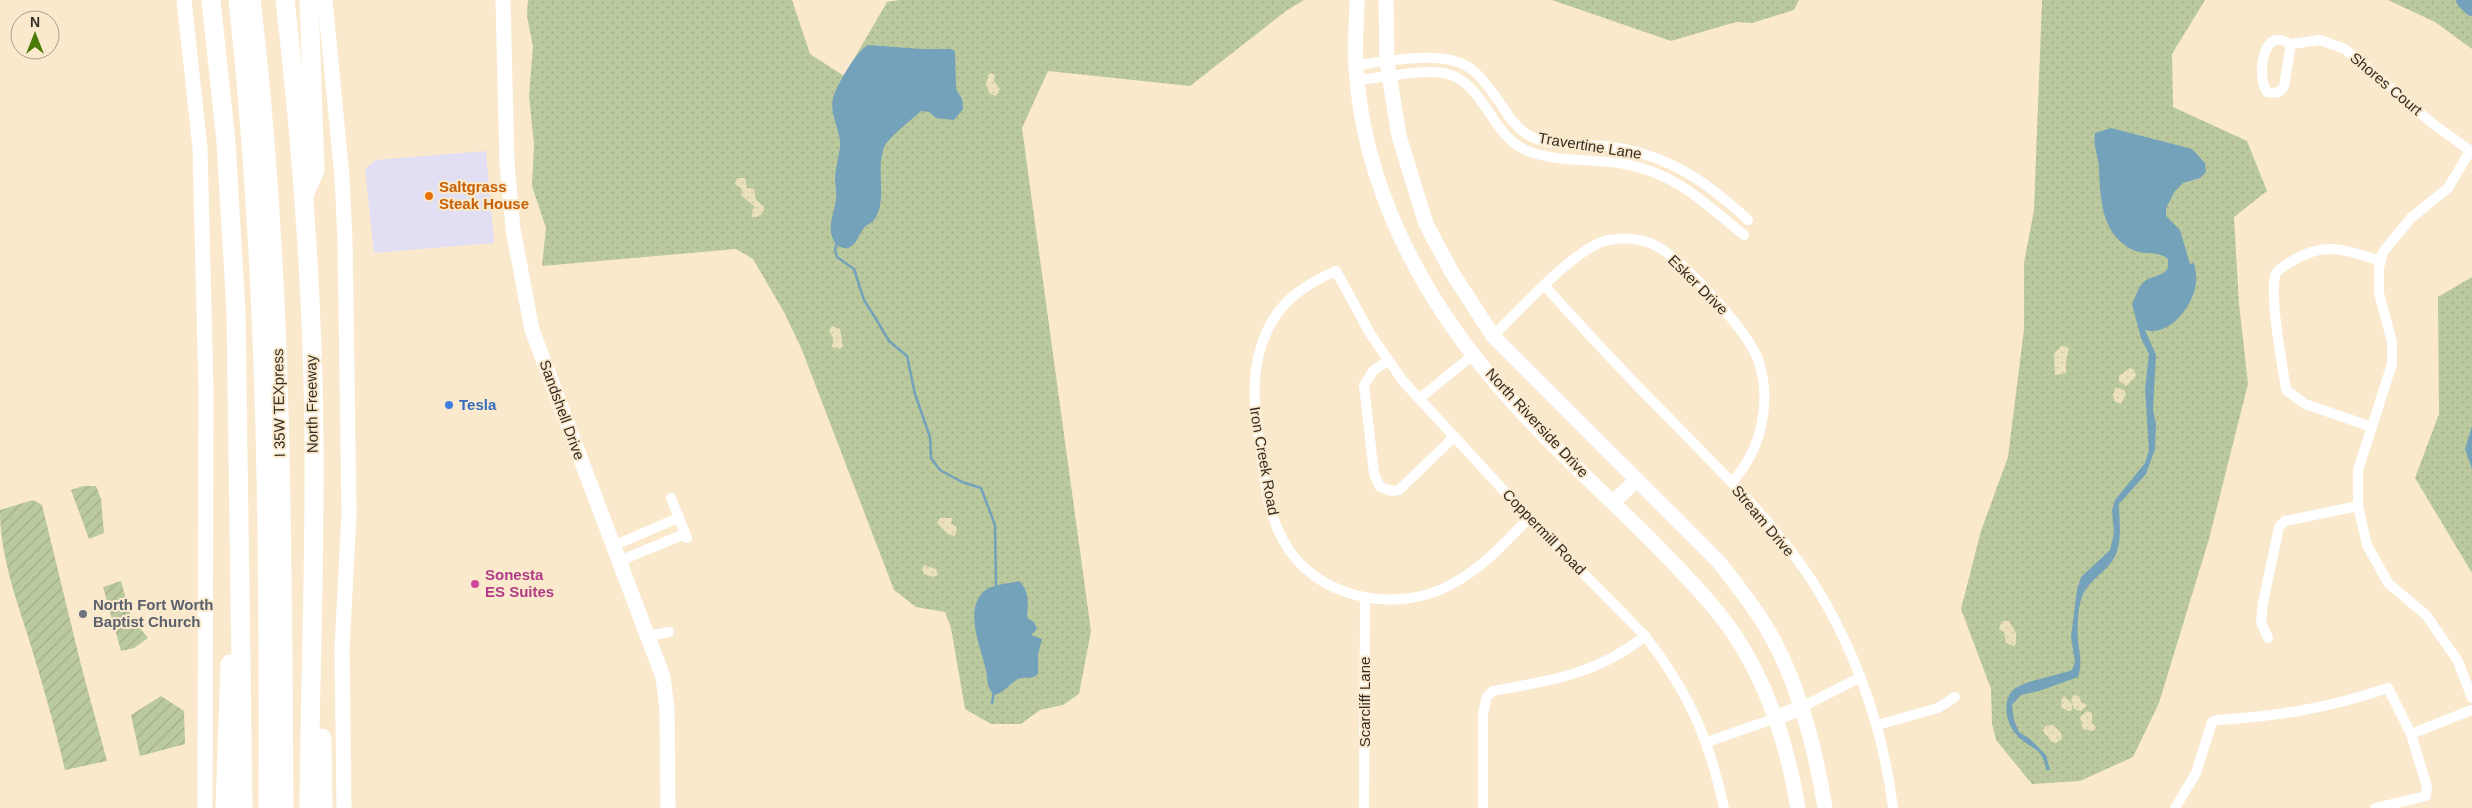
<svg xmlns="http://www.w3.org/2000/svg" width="2472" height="808" font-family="Arial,sans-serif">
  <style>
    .commercial { fill: #e2def4 }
    .grass { fill: url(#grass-dots) }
    .sand { fill: url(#sand-dots) }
    .garden { fill: url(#garden-furrows) }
    .water { fill: #74a2bb }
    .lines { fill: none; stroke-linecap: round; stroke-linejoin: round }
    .stream { stroke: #74a2bb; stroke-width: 2.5 }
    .river { stroke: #74a2bb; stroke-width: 16 }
    .street { stroke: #fff; stroke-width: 10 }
    .secondary { stroke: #fff; stroke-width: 15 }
    .highway { stroke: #fff; stroke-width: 19 }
    .food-dot { fill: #e8710a; stroke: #fae9cd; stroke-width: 2 }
    .shop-dot { fill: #3f7fe0; stroke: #fae9cd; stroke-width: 2 }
    .hotel-dot { fill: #d1479c; stroke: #fae9cd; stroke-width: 2 }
    .worship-dot { fill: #6b7280; stroke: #fae9cd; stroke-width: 2 }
    .labels { text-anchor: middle; stroke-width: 4; stroke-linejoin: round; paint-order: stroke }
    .street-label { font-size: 15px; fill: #342d23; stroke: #fae9cd }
    .food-label { font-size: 15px; font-weight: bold; fill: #c56008; stroke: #fae9cd; text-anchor: start }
    .shop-label { font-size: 15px; font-weight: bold; fill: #366cbe; stroke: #fae9cd; text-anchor: start }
    .hotel-label { font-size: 15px; font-weight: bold; fill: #b23c85; stroke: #fae9cd; text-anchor: start }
    .worship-label { font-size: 15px; font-weight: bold; fill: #5b616d; stroke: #fae9cd; text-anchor: start }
  </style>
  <defs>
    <pattern id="grass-dots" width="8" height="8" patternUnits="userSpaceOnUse" patternTransform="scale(1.25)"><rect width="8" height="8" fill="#bbc99e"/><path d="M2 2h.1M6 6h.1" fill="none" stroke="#a1ad88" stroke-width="1.8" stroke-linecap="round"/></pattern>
    <pattern id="sand-dots" width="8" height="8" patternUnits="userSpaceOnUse" patternTransform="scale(1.25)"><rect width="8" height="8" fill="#ebe2bd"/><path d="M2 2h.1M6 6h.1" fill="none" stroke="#cac2a2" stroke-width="1.8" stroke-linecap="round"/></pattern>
    <pattern id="garden-furrows" width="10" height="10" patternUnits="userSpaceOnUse" patternTransform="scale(1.25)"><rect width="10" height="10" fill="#bbc99e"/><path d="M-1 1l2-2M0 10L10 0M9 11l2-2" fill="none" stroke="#a1ad88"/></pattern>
  </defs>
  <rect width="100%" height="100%" fill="#fae9cd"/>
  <path class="commercial" d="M486,151L494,243L374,253L365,169L376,160Z"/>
  <g class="grass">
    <path d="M528,0H792L810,54L844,76L887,2L899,0H1304L1286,11L1190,86L1048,71L1022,128L1091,631L1079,694L1063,705L1040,710L1021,724H991L965,709L951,628L945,612L916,607L894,590L802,350L784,312L753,259L736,249L542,266L546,228L532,186L534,144L529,96L533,47L527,16Z"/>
    <path d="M1552,0H1799L1794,10L1752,23L1736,22L1671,41Z"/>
    <path d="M2042,0H2205L2172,54L2173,107L2247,141L2267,191L2234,217L2239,304L2248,384L2209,539L2159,703L2133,757L2080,781L2032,784L1996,740L1992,724L1991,689L1961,609L1981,531L2008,457L2024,329V263L2034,210Z"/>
    <path d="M2388,0H2472V49L2435,22Z"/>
    <path d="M2472,277V573L2415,478L2439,414L2438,297Z"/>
  </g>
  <g class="sand">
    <path d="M991,73L995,75L994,81L1000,89L996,96L990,94L986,85L988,75Z"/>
    <path d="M737,178H745L747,188L754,189L756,200L764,207L763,213L757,217H752V211L755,207L741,195L742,189L735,184Z"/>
    <path d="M832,326L840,329L843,346L840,349L832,347L833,338L829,331Z"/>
    <path d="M2061,346L2069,347L2066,362V373L2055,375L2054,354Z"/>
    <path d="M2130,368L2134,370L2136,376L2126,386L2119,381V376Z"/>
    <path d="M2116,387L2124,390L2126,394L2121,404L2114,401L2113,394Z"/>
    <path d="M940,518H952L951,524L957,527L955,536L948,534L937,523Z"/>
    <path d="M924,565L936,569L938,575L933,577L924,574L922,570Z"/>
    <path d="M2002,621H2009L2016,633V644L2014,646L2006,643L2004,632L1999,629Z"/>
    <path d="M2074,695L2079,696L2081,702L2087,705L2081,711L2074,709L2071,700Z"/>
    <path d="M2064,696L2072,704V710L2069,711L2062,708L2061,701Z"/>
    <path d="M2087,711L2092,713V722L2096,728L2092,731L2083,729L2080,717Z"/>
    <path d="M2053,725L2061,733L2062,738L2056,743L2052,742L2043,731L2045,726Z"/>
  </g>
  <g class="garden">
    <path d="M83,486H96L101,499L104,533L89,539L71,490Z"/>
    <path d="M33,500L42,505L82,669L107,761L65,770C54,723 41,679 27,633C14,593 0,552 0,510Z"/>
    <path d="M121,581L131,617L148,638L134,648L121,651L103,587Z"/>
    <path d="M161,696L184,711L185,744L140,756L131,715Z"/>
  </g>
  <g class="water">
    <path d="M868,45L921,49H951L955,51L956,89L962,99L963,109L954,120L936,118L929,112L921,111C913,119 887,138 884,148C875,170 889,203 873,221C870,224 866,225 864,228C858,235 857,245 848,248C842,249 835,245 833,239C827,226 835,212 836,198C837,192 835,186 835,179C835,169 839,157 840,146C841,130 829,114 833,98C837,85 856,51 868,45Z"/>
    <path d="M2111,128L2192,149L2205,163L2206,172L2200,178L2183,183L2175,191L2166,208V216L2180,230L2190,264L2194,263C2195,269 2197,276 2196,282C2194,305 2170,337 2145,330L2156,355L2153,410L2156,424L2155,449L2146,474L2119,504C2119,525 2124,547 2110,564C2098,578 2084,584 2080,604C2078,613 2077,629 2078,639C2079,653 2083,662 2078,677L2039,691L2021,695L2012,705L2014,720L2019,732L2030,739L2046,755L2050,770H2046C2043,745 2027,749 2015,733C2006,722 2002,701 2013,690C2025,680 2057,676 2072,670L2075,662L2071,637L2077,590L2081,577L2110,550L2114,533L2112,510L2115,500L2145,463L2149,450L2145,389L2149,354L2141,338L2132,304L2140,286L2146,280L2164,273L2168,268V259C2158,250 2143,256 2131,249C2101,233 2100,197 2099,167C2098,155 2093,146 2095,133Z"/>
    <path d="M2472,426V469L2465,449Z"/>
    <path d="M1019,581C1030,591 1028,604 1027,618L1034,622L1037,629L1031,635L1042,639L1038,655V674C1032,680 1026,676 1018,679C1009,684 1004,693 994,695C986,686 988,680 986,670C981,647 964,612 983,592C991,584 1008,584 1019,581Z"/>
  </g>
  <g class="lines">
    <g class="stream">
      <path d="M837,241L835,250L837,257L854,269L864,300L876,319L889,341L907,356L915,394L930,437L931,458L940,470L962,482L981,488L995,525L996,586"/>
      <path d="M992,703L994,692"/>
    </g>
    <path class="river" d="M2464,0L2472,8"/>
    <g class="street">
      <path d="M2275,40H2282L2291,44L2284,86C2280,94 2274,93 2267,92C2259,80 2260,47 2275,40Z"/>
      <path d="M2291,44L2320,40L2345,49L2433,124L2472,152"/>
      <path d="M1356,65C1387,62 1445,48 1471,69C1482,77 1490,89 1498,100C1508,115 1517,131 1534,138C1556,146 1583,144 1606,146C1666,154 1704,179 1748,220"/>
      <path d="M1357,80C1381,78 1426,68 1448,74C1486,85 1491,137 1528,151C1554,162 1596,159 1625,164C1678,174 1705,204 1744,235"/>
      <path d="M2470,151L2448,188L2411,218L2383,252L2379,268V293L2392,342V364L2358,470V506L2367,545L2388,583L2426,615L2458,661L2472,698"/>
      <path d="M1545,286C1585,331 1626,375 1669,418C1724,475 1785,532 1825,602C1861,666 1884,735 1893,808"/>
      <path d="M1493,336C1517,313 1577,245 1609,240C1626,237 1645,239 1660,248C1687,265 1749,332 1759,362C1772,404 1761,450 1732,482"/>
      <path d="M1388,361L1374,370L1364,385L1374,474L1380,487L1392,491L1399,490L1454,437"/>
      <path d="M1419,399L1474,354"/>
      <path d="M2372,427L2305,404L2286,390C2282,362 2270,301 2275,275C2277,269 2285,266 2289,263C2324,240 2345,250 2381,261"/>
      <path d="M671,498L687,538"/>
      <path d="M1529,518C1505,543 1482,568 1452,584C1397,615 1314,599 1283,540C1268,513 1265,483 1261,453C1255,411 1248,371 1267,331C1281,300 1306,284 1336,271L1371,335L1403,381L1529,518L1645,636C1689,692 1709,739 1724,808"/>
      <path d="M613,546L678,518"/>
      <path d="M619,561L685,534"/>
      <path d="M649,636L669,632"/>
      <path d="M2268,638L2261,622L2263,603L2279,527L2285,521L2358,506"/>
      <path d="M1802,707L1861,677"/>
      <path d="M1877,725L1938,708L1955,697"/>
      <path d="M2411,734L2472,710"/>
      <path d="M1707,742L1776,718"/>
      <path d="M1364,808L1365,597"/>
      <path d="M1483,808V714L1487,696L1493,691C1549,681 1598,674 1645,636"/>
      <path d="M2175,808L2196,773L2212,722L2217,720C2280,716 2328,708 2388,688L2411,734L2427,787L2426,796L2375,808"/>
    </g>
    <g class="secondary">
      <path d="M184,0L200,148L206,391L205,808"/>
      <path d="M325,0L342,177L345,240L349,514L342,648L344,808"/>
      <path d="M503,0L507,163L513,229L532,330L663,677L667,709L668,808"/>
      <path d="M1357,0C1357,22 1354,45 1356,67C1363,183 1418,290 1491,377C1540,436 1598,487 1652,541C1681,571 1710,600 1734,634C1768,685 1788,748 1798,808"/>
      <path d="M1386,0L1387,62L1399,136L1426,224L1451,271L1493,336L1719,562C1739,588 1760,614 1775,643C1802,695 1816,751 1825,808"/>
      <path d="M1613,502L1636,481"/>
      <path d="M1776,718L1802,707"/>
    </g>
    <g class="highway">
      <path d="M211,0L226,142L236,312L243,808"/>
      <path d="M238,0C267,269 269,538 268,808"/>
      <path d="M251,0C283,268 282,538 284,808"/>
      <path d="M285,0C302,147 313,294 314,442C315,564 310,686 309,808"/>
      <path d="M305,193L315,170L309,0"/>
      <path d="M322,738L323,808"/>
      <path d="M225,808L230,664"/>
    </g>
  </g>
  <circle class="food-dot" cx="429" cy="196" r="5"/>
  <circle class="shop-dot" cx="449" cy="405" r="5"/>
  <circle class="hotel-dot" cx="475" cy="584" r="5"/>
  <circle class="worship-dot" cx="83" cy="614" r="5"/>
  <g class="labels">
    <g class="street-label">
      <text transform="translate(2386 84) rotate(40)" y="5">Shores Court</text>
      <text transform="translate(1590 146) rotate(9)" y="5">Travertine Lane</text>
      <text transform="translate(1698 285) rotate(45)" y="5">Esker Drive</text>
      <text transform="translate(279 403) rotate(-91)" y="5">I 35W TEXpress</text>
      <text transform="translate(312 404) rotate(-91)" y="5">North Freeway</text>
      <text transform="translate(562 410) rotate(70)" y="5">Sandshell Drive</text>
      <text transform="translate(1537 423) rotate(47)" y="5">North Riverside Drive</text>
      <text transform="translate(1264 461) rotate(80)" y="5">Iron Creek Road</text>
      <text transform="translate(1763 521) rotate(50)" y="5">Stream Drive</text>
      <text transform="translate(1544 532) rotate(46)" y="5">Coppermill Road</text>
      <text transform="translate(1365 702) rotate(-90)" y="5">Scarcliff Lane</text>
    </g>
    <g class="food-label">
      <text x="439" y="192">Saltgrass<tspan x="439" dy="17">Steak House</tspan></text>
    </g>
    <g class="shop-label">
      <text x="459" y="410">Tesla</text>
    </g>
    <g class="hotel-label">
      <text x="485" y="580">Sonesta<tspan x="485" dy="17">ES Suites</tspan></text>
    </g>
    <g class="worship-label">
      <text x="93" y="610">North Fort Worth<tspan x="93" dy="17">Baptist Church</tspan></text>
    </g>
  </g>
  <g transform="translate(35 35)"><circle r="24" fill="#fae9cd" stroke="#ab9e89"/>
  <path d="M0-4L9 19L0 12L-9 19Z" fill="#4a7b07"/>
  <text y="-8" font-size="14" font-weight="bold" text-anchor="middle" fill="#342d23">N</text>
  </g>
</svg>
